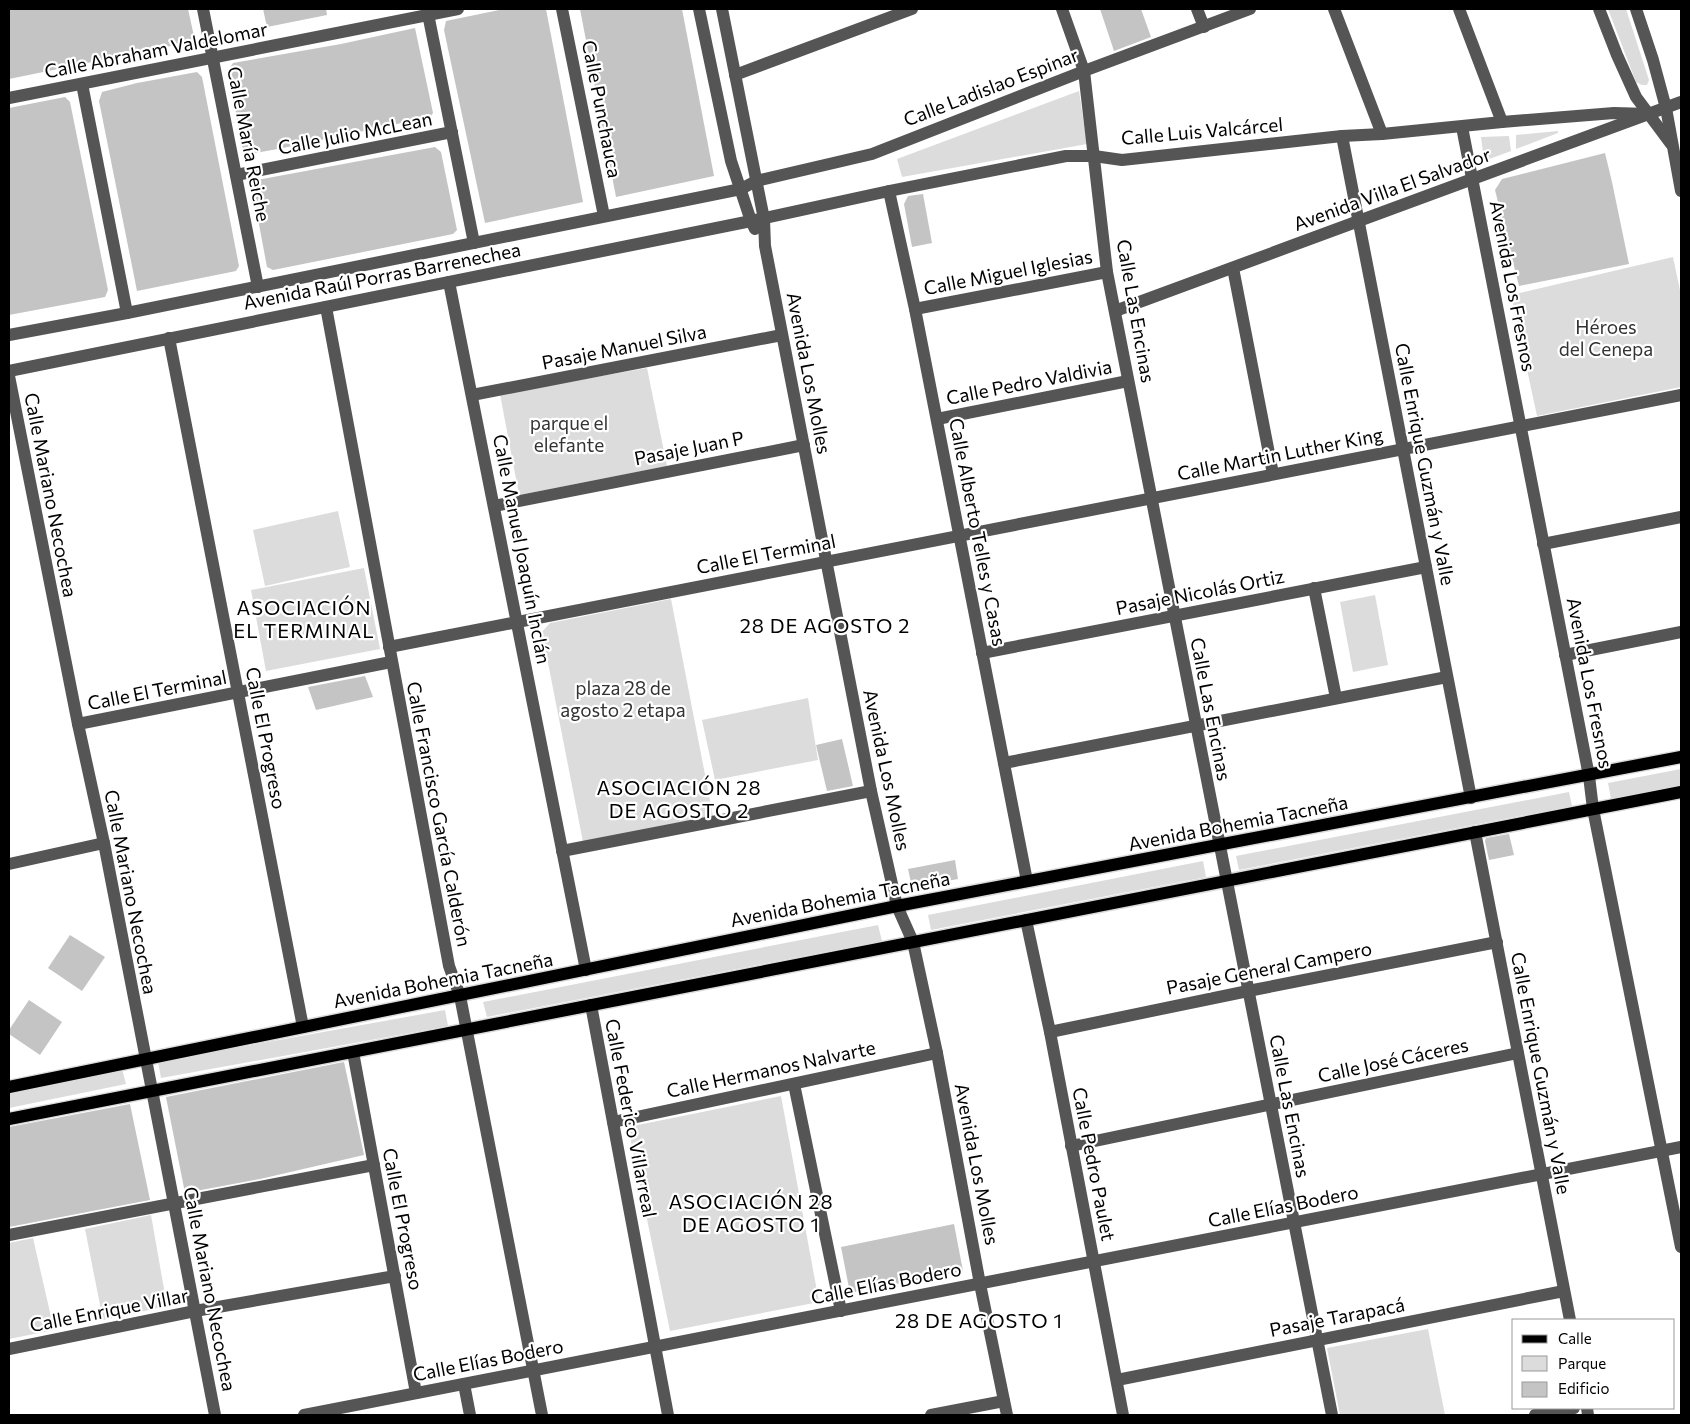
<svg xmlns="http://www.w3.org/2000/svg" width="1690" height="1424" font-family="Commissioner,sans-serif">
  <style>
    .green { fill: #dcdcdc }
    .building { fill: #c4c4c4 }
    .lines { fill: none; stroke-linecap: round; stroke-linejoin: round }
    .major-casing { stroke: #dbdbdb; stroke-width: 15 }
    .minor { stroke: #555; stroke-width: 12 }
    .major { stroke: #000; stroke-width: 12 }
    .labels { text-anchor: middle; stroke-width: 4.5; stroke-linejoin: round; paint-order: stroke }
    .street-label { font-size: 19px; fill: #000; stroke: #fff }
    .park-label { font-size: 19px; fill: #333; stroke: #fff }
    .neighbourhood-label { font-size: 20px; letter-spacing: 1px; fill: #000; stroke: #fff }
  </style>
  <rect width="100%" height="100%" fill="#fff"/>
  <g class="green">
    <path d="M1608,9H1626L1649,80L1647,85H1642L1636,82Z"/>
    <path d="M1079,91L1087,144L902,177L897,159Z"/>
    <path d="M1558,131V133L1516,149V135Z"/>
    <path d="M1509,136L1511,151L1484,161L1481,137Z"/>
    <path d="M1673,257L1681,295V387L1537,416L1511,295Z"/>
    <path d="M647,368L667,466L519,495L500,394Z"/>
    <path d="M338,511L350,567L265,586L253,530Z"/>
    <path d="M364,568L380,649L266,671L251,590Z"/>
    <path d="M1375,595L1388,665L1353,672L1340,602Z"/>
    <path d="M671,599L713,816L583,842L542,632L550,623Z"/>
    <path d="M808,698L818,760L715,780L702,720Z"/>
    <path d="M1681,769V785L1611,799L1608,783Z"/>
    <path d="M1569,792L1572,806L1239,870L1236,856Z"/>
    <path d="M1203,861L1206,877L931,930L928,915Z"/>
    <path d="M878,925L882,941L487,1017L483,1002Z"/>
    <path d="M445,1010L448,1026L161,1078L158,1062Z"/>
    <path d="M122,1069L126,1084L9,1108V1092Z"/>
    <path d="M781,1096L819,1302L670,1331L628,1127Z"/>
    <path d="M151,1215L167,1306L103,1320L85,1229Z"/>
    <path d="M33,1238L54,1330L9,1339V1243Z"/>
    <path d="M1428,1329L1445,1415H1340L1327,1348Z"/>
  </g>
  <g class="building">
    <path d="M9,9H188L195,41L9,79Z"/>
    <path d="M263,9H326L327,15L267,27Z"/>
    <path d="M504,9H546L583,202L485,223L444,30L446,21Z"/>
    <path d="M580,9H682L714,176L616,197Z"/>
    <path d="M1100,9H1141L1151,37L1114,51Z"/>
    <path d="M415,28L433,113L430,117L283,148L250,154L243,150L228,70L233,63L341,44Z"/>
    <path d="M197,72L202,77L239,266L236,271L137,291L99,101L102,92L137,83Z"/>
    <path d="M65,97L70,102L108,290L105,297L9,315V108Z"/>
    <path d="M435,147L441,152L457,230L453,234L273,270L267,267L252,187L257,180Z"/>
    <path d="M1605,153L1612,182L1629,264L1519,286L1495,190L1502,179Z"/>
    <path d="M923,194L932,243L912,247L904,204L908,196Z"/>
    <path d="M365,676L373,697L316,710L308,687Z"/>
    <path d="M842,739L853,786L827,791L816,745Z"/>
    <path d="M1509,834L1514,855L1489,860L1485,841L1486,838Z"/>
    <path d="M955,860L958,879L912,887L908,869Z"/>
    <path d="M70,935L105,957L82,991L48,968Z"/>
    <path d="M29,1000L62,1022L40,1055L9,1034V1030Z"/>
    <path d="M344,1062L364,1155L260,1179L185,1193L166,1097Z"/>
    <path d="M130,1104L150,1200L9,1227V1127Z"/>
    <path d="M954,1224L963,1271L850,1293L841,1247Z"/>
  </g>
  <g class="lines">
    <defs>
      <g id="major">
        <path d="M9,1087L897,906L1681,757"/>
        <path d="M9,1119L1681,792"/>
      </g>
    </defs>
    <use href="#major" class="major-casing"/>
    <g class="minor">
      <path d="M203,9L258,287"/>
      <path d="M427,9L474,243"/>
      <path d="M562,9L604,216"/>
      <path d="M699,9L731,161L751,221L755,229"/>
      <path d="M722,9L764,219L765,246L871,791L897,906L913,942L937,1053L980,1284L1007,1415"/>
      <path d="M1062,9L1084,71L1107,272L1332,1415"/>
      <path d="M1197,9L1204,27"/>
      <path d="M1334,9L1382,134"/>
      <path d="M1459,9L1502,122"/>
      <path d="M1599,9L1617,55L1636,97L1671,144"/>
      <path d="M1636,9L1653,60L1666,108L1681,191"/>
      <path d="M735,75L912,9"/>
      <path d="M82,84L127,313"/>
      <path d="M9,98L458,9"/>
      <path d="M1462,127L1589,776L1593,809L1681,1247"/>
      <path d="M1342,136L1471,798"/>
      <path d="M236,175L452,132"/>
      <path d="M889,191L915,309L1027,881"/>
      <path d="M1233,268L1273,474"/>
      <path d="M449,282L586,970"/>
      <path d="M326,307L449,966L460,996L542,1415"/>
      <path d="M915,309L1107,272"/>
      <path d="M1115,311L1681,102"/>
      <path d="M9,335L127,313L741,189L756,181L872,154L1084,71L1250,9"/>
      <path d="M169,338L303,1027"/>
      <path d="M9,371L751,221L889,191L1066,156H1094L1122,160L1342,136L1382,134L1502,122L1614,113L1649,114"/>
      <path d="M9,376L78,724L104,843L215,1415"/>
      <path d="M472,395L782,335"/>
      <path d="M937,419L1128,381"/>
      <path d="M494,506L804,445"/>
      <path d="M1543,544L1681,517"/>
      <path d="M1314,588L1336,698"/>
      <path d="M389,647L1681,395"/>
      <path d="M982,653L1426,567"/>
      <path d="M1565,655L1681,632"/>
      <path d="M78,724L391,662"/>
      <path d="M1004,763L1447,677"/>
      <path d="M1475,832L1570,1320"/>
      <path d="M562,851L871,791"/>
      <path d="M9,864L104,843"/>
      <path d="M1026,920L1050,1032L1123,1415"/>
      <path d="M591,1005L668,1415"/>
      <path d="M1050,1032L1248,991L1497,942"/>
      <path d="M353,1052L416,1393"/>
      <path d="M794,1084L841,1311"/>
      <path d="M613,1122L937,1053"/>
      <path d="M1071,1146L1518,1053"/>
      <path d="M9,1235L374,1165"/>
      <path d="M9,1349L195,1311L395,1276"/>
      <path d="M1117,1380L1564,1291"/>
      <path d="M464,1384L470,1415"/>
      <path d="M1587,1408L1588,1415"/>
      <path d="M304,1415L1681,1147"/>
      <path d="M931,1415L1004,1401"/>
      <path d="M1535,1415L1574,1408"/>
    </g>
    <use href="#major" class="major"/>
  </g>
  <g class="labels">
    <g class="street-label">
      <text transform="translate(156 50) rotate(-11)" y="7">Calle Abraham Valdelomar</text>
      <text transform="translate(991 87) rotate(-21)" y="7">Calle Ladislao Espinar</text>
      <text transform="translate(602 109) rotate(79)" y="7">Calle Punchauca</text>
      <text transform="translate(1202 131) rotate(-5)" y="7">Calle Luis Valcárcel</text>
      <text transform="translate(355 133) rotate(-11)" y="7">Calle Julio McLean</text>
      <text transform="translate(249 144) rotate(79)" y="7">Calle María Reiche</text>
      <text transform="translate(1392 189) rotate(-20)" y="7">Avenida Villa El Salvador</text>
      <text transform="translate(1008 272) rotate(-11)" y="7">Calle Miguel Iglesias</text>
      <text transform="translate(382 276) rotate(-11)" y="7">Avenida Raúl Porras Barrenechea</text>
      <text transform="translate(1513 286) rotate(79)" y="7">Avenida Los Fresnos</text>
      <text transform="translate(1136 311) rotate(80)" y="7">Calle Las Encinas</text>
      <text transform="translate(624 347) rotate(-11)" y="7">Pasaje Manuel Silva</text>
      <text transform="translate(809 373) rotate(79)" y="7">Avenida Los Molles</text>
      <text transform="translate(1029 382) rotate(-11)" y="7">Calle Pedro Valdivia</text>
      <text transform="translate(689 448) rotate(-11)" y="7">Pasaje Juan P</text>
      <text transform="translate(1280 454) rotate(-11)" y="7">Calle Martin Luther King</text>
      <text transform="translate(1425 464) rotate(79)" y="7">Calle Enrique Guzmán y Valle</text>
      <text transform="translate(51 495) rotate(79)" y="7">Calle Mariano Necochea</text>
      <text transform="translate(978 532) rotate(79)" y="7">Calle Alberto Telles y Casas</text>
      <text transform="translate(522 549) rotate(79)" y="7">Calle Manuel Joaquín Inclán</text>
      <text transform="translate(766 554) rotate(-11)" y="7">Calle El Terminal</text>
      <text transform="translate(1200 592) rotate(-11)" y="7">Pasaje Nicolás Ortiz</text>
      <text transform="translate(1590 683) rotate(79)" y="7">Avenida Los Fresnos</text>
      <text transform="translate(157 690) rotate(-11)" y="7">Calle El Terminal</text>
      <text transform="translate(1211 709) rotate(79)" y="7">Calle Las Encinas</text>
      <text transform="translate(266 738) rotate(79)" y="7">Calle El Progreso</text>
      <text transform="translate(887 770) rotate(78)" y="7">Avenida Los Molles</text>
      <text transform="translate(439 814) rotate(79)" y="7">Calle Francisco García Calderón</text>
      <text transform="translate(1238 823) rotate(-11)" y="7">Avenida Bohemia Tacneña</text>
      <text transform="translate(131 892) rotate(79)" y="7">Calle Mariano Necochea</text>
      <text transform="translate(840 899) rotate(-11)" y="7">Avenida Bohemia Tacneña</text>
      <text transform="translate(1269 968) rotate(-11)" y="7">Pasaje General Campero</text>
      <text transform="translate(443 980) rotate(-11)" y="7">Avenida Bohemia Tacneña</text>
      <text transform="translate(1393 1060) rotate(-12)" y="7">Calle José Cáceres</text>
      <text transform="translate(771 1069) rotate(-12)" y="7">Calle Hermanos Nalvarte</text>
      <text transform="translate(1541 1073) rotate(79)" y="7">Calle Enrique Guzmán y Valle</text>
      <text transform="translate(1290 1106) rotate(79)" y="7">Calle Las Encinas</text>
      <text transform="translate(631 1118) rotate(79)" y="7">Calle Federico Villarreal</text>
      <text transform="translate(977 1164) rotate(79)" y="7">Avenida Los Molles</text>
      <text transform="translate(1094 1164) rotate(79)" y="7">Calle Pedro Paulet</text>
      <text transform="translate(1283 1206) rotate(-11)" y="7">Calle Elías Bodero</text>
      <text transform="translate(403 1219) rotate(79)" y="7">Calle El Progreso</text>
      <text transform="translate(886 1283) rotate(-11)" y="7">Calle Elías Bodero</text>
      <text transform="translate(210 1289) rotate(79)" y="7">Calle Mariano Necochea</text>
      <text transform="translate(109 1310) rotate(-11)" y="7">Calle Enrique Villar</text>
      <text transform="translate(1337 1317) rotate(-11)" y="7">Pasaje Tarapacá</text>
      <text transform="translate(488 1360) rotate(-11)" y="7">Calle Elías Bodero</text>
    </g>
    <g class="park-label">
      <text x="1606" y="334">Héroes<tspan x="1606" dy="22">del Cenepa</tspan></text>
      <text x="569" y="430">parque el<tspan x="569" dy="22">elefante</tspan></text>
      <text x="623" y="695">plaza 28 de<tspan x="623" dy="22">agosto 2 etapa</tspan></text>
    </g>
    <g class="neighbourhood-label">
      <text x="304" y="615">ASOCIACIÓN<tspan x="304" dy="23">EL TERMINAL</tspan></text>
      <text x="825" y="633">28 DE AGOSTO 2</text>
      <text x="679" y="795">ASOCIACIÓN 28<tspan x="679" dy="23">DE AGOSTO 2</tspan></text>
      <text x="751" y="1209">ASOCIACIÓN 28<tspan x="751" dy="23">DE AGOSTO 1</tspan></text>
      <text x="979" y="1328">28 DE AGOSTO 1</text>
    </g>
  </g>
  <rect width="1690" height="1424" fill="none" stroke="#000000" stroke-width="20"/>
  <rect x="1512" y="1319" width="162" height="90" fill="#ffffff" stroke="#999999"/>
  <rect x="1522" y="1335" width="25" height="8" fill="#000000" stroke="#999999"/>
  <text x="1558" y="1344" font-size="15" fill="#000000">Calle</text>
  <rect x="1522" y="1356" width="25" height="15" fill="#dcdcdc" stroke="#999999"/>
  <text x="1558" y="1369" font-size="15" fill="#000000">Parque</text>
  <rect x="1522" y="1382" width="25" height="15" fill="#c4c4c4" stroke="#999999"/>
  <text x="1558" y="1394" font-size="15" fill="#000000">Edificio</text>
</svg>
